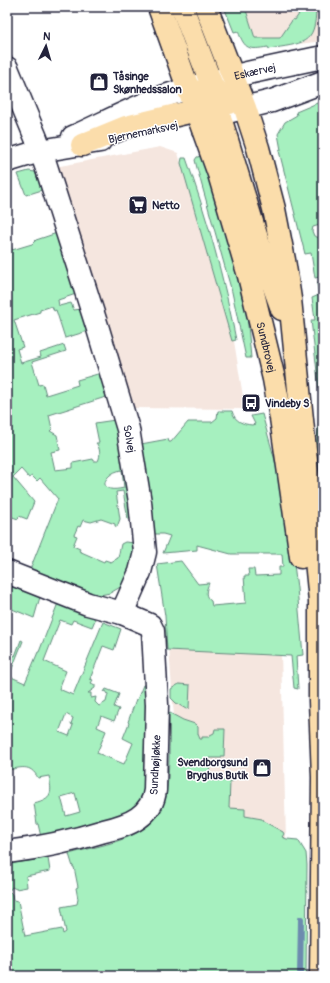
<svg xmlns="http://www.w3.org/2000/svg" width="330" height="983" font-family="Pangolin,sans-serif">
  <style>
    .built { fill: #f5e6df }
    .green { fill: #a6f0bf; stroke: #64897d; fill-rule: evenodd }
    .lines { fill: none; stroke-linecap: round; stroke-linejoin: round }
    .stream { stroke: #6d8baf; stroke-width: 6 }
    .minor-casing { stroke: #22223b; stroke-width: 25 }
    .major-casing { stroke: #22223b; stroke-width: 25 }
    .minor { stroke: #fff; stroke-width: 22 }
    .major { stroke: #fbddab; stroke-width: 22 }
    .labels { text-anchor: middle; stroke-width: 3; stroke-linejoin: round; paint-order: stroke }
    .street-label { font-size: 11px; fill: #22223b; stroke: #fff }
    .poi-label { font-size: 11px; font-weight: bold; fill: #22223b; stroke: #fff; text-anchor: start }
  </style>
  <rect width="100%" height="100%" fill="#fff"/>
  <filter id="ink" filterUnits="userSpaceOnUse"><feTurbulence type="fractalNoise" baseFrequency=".025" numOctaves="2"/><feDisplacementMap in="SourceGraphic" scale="8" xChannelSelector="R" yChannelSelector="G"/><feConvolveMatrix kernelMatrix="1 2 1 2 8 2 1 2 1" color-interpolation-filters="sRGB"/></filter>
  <g filter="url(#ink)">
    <g class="built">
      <path d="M245,7H301L297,13L299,14L295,20L293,19L280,38H255Z"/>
      <path d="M316,7H323V41L299,44L308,39L315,22Z"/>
      <path d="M160,147L178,153L233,335L245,409L132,408L55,167Z"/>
      <path d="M169,648L281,652L286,838L232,817L175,731Z"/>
    </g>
    <g class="green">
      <path d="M224,7H245L255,38H280L293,19L295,20L299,14L297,13L301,7H316C316,46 302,43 269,49L268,47C249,50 245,50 238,31L234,32Z"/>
      <path d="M322,101L323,105V118L320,225L313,227L312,231L314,236L320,238V277L315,278L311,253L305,254L279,151L281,150L278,134L285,122L297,115L296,112Z"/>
      <path d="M202,156L204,161L245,293L251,358H246L232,292L197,168L195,160L197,157Z"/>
      <path d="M182,158H186C207,217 224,278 236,340L232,341L181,163Z"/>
      <path d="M29,171L35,172L42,190L26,195L18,174Z"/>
      <path d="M57,233L76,294L58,300L59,306L71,303L74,310L81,309L88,331L65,338L56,310L54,311L52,306L40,310V312L14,320L23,347L17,349L21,363L41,357L40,353L64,345L66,351L32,362L39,385L43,384L46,395L78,385L77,380L101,373L109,396L49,415L52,429L50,431L57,435L60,450L51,452L55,470L73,468V463L93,459L94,461H98C101,456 100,447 96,443H99L95,423L115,420L122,451L132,518L128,519L123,491L116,492L120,519L117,527L115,526V524L101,519L91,522L83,520L80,527L78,526L74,535L77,536L73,546L80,549L79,551L104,562L105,560L111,562L118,558L121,544L125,542L135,543L137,558L124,585L110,593L100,595L90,594L32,570L31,567L58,499L40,478L37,481L32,476L29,478L21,469L13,477L34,502L27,519L19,516L18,519L7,515V465L9,461H7V247L11,246L12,250L32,244L36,240ZM122,470L124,488C94,495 104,472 122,470Z"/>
      <path d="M321,283L323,379V555L315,456L320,413V398L311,320H315L312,298L319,295L317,284Z"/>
      <path d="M218,411H232C235,422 243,424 252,425L255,424L251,416L262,414L286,500L297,588L303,655L296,656L298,689L294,688L291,656L167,650L165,616L157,564L181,561L198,584L209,583C206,591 204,596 211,601L212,606L246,603L244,576H249L248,569H254L255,576L279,575V567H283L282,554H231L197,545V550L163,553L170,536L163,534H153L141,444L168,439L169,442H171L188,422H212L217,418Z"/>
      <path d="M11,585L40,597L34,618L12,609L7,620V596Z"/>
      <path d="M58,603L94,618L95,620L92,627L73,620L71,624L60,620L44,661L66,671L59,689L73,695L103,622L121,629L114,650L103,646L90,679L93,680L91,683L95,685V688L88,693H91V698L96,697L95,702L99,706L106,702L108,694L106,691L104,692L106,689L119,694L114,707L119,709L114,721L101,716L97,727L106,731L97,753L124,764L133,743L123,738L129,723L128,722L136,699L137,700L143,685H146L145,787L142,799L137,806L123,815L41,837L38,824H37L34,803C53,798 52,793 49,776L38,778C30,763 21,768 7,770V653L15,656L21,640L23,641L9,676L25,683L38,652H39ZM66,714L73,718L71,724L73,725L69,736L59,732ZM75,793L80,812L66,816L61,797Z"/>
      <path d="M179,684L190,685L189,708L186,709L176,703L171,698V689Z"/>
      <path d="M170,713L183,720L195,724L198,727V734L200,739H202V737H209L210,735L214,733L215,729H225L224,756H221V758H210L209,780L233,781L230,782L229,808L245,809V816L262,819L263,821L283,832L284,834L282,837L287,839L298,840L306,853L307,865L306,976H7V864L48,858L50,871L26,876L27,887L16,889L12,887L9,891L12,894L13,900L18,901L25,936L62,929L63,934L66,932L61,907L77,904L78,899L76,888L78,887L74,867H73L69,854C93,847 121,843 142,830C167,814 168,786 169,759C169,744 170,729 169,714Z"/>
    </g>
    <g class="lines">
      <path class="stream" d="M300,976L301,919"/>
      <defs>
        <g id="minor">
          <path id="s1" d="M7,68L36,138L46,166L98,329L128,429L140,502L145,552L140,572L122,613"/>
          <path d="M227,112L272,101L323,82"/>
          <path id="s2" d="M73,137C102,124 132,108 162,97C213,79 270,68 323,57"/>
          <path d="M7,161L40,151L100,141"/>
          <path d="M7,572L88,604L122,613L150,625L153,631L157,705L155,790C154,801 148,811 138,818C128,825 116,828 104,831C72,841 40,848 7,852"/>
        </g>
        <g id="major">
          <path id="s3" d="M159,7L219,174L249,276L274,379L281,418L301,557"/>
          <path d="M182,7L211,83L215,91L229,103"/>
          <path d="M206,7L245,108L258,148L274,209L284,260L290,299L320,601V701L323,777L321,976"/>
          <path d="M188,89C203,93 212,100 219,114L259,245L282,309"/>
          <path d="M82,145L126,127L210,107"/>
        </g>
      </defs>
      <use href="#minor" class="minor-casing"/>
      <use href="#major" class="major-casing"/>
      <use href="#minor" class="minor"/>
      <use href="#major" class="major"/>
    </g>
  </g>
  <defs>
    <symbol id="shop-square" viewBox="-11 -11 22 22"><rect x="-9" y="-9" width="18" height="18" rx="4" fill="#22223b" stroke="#fff"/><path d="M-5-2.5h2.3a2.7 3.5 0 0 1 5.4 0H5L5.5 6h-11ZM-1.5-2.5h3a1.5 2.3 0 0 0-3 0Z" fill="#fff"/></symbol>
    <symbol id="supermarket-square" viewBox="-11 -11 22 22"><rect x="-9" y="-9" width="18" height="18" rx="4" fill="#22223b" stroke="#fff"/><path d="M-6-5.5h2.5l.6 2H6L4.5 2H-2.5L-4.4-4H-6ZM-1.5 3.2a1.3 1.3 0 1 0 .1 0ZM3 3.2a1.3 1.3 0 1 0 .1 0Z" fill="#fff"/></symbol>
    <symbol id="bus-square" viewBox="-11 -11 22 22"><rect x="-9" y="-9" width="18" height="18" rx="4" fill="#22223b" stroke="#fff"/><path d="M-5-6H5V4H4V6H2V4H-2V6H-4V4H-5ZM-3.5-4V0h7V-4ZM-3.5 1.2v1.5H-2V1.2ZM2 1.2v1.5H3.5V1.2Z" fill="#fff"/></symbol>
  </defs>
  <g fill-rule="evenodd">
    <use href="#shop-square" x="88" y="71" width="22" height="22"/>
    <use href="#supermarket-square" x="127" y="194" width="22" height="22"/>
    <use href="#bus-square" x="240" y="392" width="22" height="22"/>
    <use href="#shop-square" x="251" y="757" width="22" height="22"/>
  </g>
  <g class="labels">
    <g class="street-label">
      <text dy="4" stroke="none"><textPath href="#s2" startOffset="194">Eskærvej</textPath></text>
      <text transform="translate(143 132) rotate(-12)" y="4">Bjernemarksvej</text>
      <text dy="4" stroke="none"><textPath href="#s3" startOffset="357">Sundbrovej</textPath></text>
      <text dy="4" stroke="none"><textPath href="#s1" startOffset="391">Solvej</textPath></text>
      <text transform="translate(155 765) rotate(-87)" y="4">Sundhøjløkke</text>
    </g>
    <g class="poi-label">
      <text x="113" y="80">Tåsinge<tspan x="113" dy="13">Skønhedssalon</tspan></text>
      <text x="152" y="209">Netto</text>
      <text x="265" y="407">Vindeby S</text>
      <text x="248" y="766" text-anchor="end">Svendborgsund<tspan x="248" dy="13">Bryghus Butik</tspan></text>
    </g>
  </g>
  <rect width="330" height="983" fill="none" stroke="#fff" stroke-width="24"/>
  <rect x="12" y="12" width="306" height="959" fill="none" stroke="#22223b" stroke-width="1.5" filter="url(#ink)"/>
  <g transform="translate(46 46) rotate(5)" stroke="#ffffff" stroke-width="3" paint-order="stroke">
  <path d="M0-3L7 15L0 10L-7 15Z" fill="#22223b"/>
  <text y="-6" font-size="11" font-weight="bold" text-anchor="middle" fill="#22223b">N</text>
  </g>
</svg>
